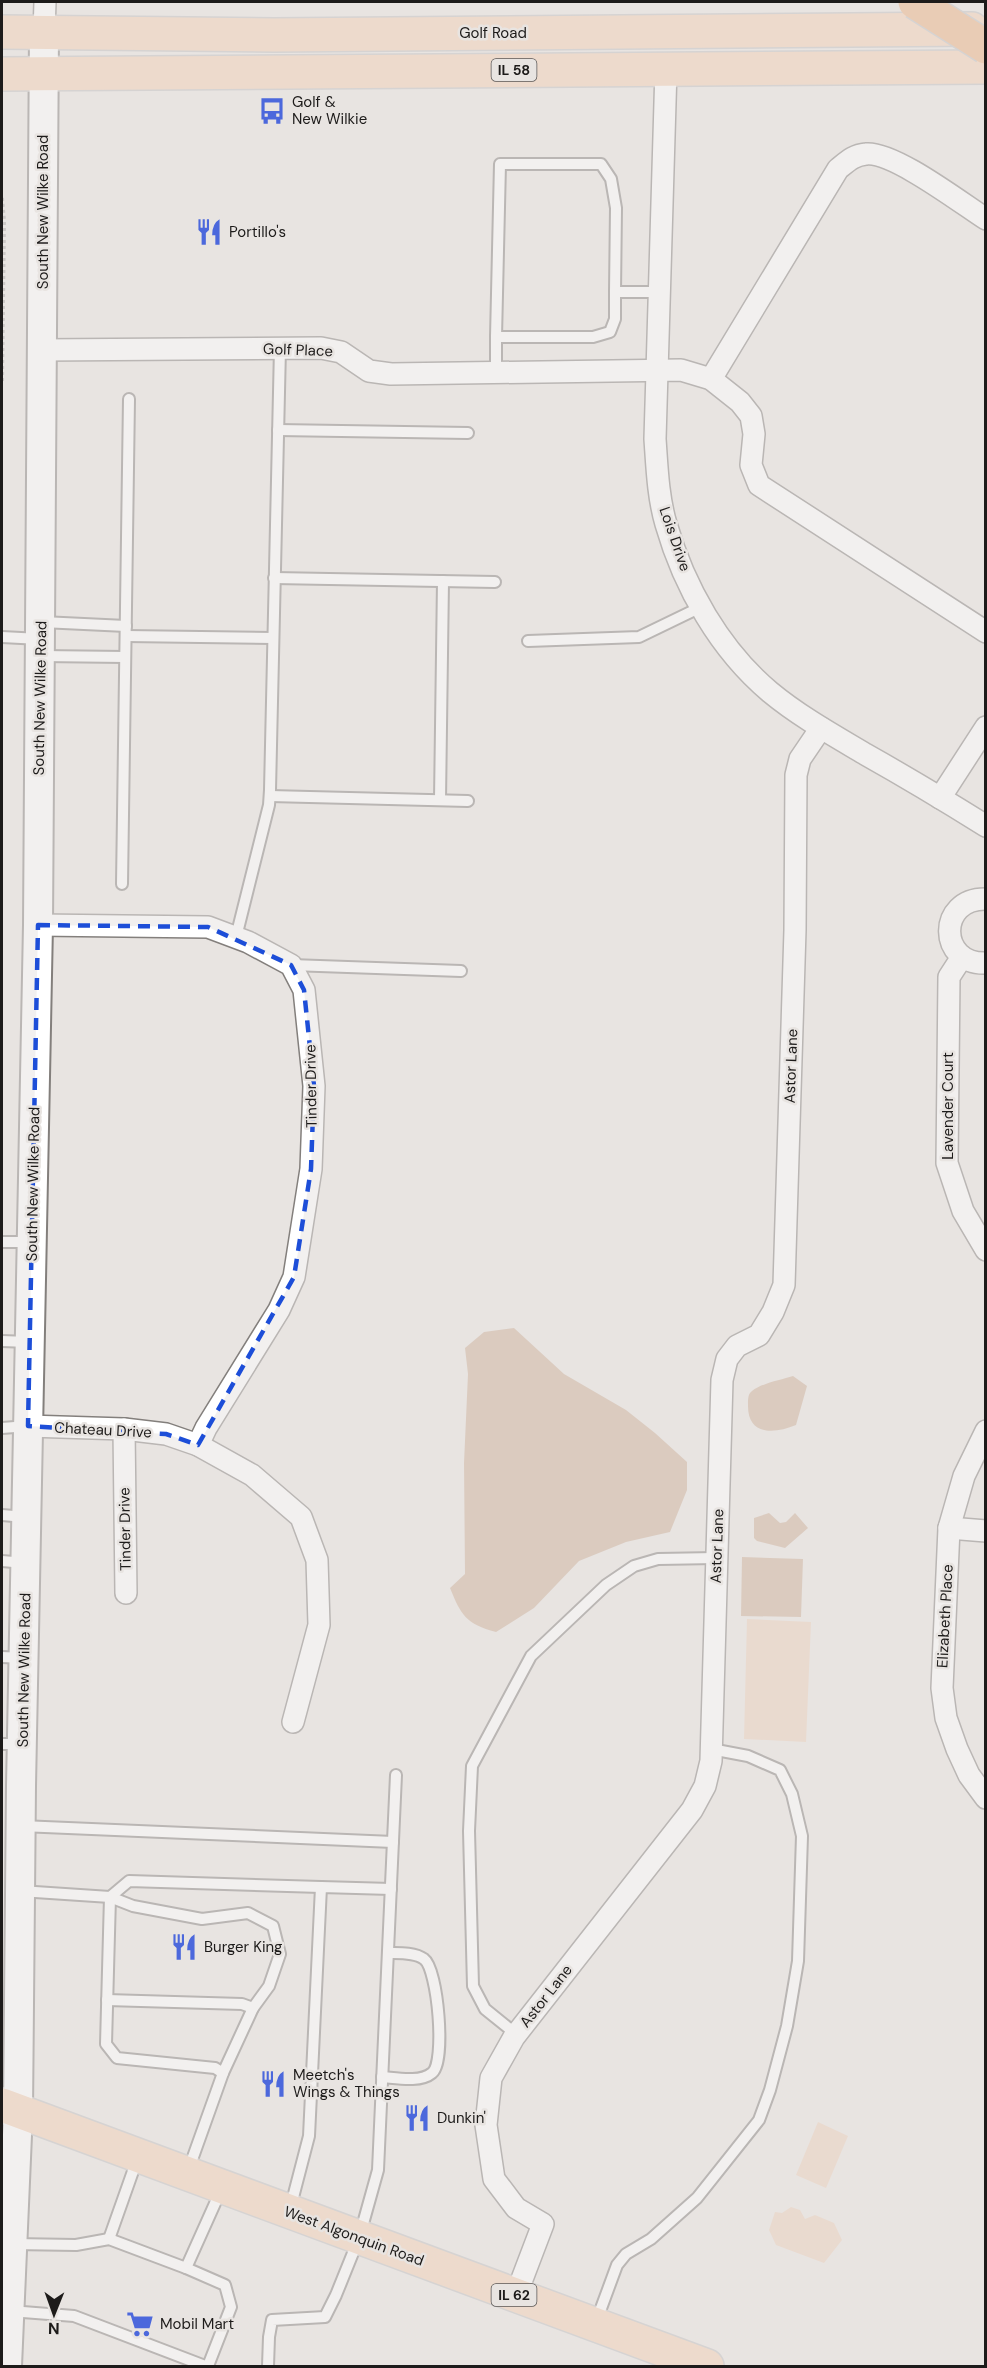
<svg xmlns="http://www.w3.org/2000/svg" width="987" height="2368" font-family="'DM Sans',sans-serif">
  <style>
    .green { fill: #eccfb8 }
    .water { fill: #ccae96 }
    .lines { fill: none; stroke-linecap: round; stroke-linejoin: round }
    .lane-casing { stroke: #837f7c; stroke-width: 14 }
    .street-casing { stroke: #837f7c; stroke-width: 24 }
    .secondary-casing { stroke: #837f7c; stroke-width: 32 }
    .primary-casing { stroke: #c0bfbf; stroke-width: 36 }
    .path { stroke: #aba7a5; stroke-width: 4; stroke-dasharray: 3 3; stroke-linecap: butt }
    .lane { stroke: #fff; stroke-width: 10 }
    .street { stroke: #fff; stroke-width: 21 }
    .secondary { stroke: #fff; stroke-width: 28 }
    .primary { stroke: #f4cfb2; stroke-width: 33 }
    .highway-bridge-casing { stroke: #c0bfbf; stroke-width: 36; stroke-linecap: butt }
    .highway-bridge { stroke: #ecaf7f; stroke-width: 33 }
    .marked { fill: none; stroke: #1d4ed8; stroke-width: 4.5; stroke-dasharray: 12 8; stroke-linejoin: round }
    .labels { text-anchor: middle; stroke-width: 5; stroke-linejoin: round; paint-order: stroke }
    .shield { fill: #e8e4e1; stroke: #5a5756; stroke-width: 1.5 }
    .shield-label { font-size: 14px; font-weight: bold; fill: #1d1b1a }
    .street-label { font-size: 15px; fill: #1d1b1a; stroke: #e8e4e1 }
    .poi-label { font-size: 15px; fill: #1d1b1a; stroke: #e8e4e1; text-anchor: start }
  </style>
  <rect width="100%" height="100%" fill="#e8e4e1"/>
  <g class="green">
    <path d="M747,1619L811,1622L806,1742L744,1739Z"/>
    <path d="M818,2122L848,2136L826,2188L796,2175Z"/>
    <path d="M791,2207L800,2210L805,2219L815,2215L834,2223L842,2240L824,2263L776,2245L769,2230L775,2212L782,2213Z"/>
  </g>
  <g class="water">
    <path d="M514,1328L564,1374L626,1410L655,1433L687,1462V1490L670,1532L626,1542L579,1561L534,1608L496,1632C466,1624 461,1615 450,1588L465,1574L464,1463L468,1374L465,1348L484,1332Z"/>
    <path d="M793,1376L807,1386L796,1425C774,1434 747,1436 748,1404C748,1399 748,1394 752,1391C762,1383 781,1380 793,1376Z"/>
    <path d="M769,1513L780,1523L786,1522L795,1513L808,1528L785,1548L757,1541L754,1538V1518Z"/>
    <path d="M742,1557L803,1559L801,1617L741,1616Z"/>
  </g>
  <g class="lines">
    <defs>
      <g id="lane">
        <path d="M496,337L500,164H601L611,179L616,208L615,292"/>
        <path d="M496,372V337H593L610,332L615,319V292H659"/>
        <path d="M278,430L468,433"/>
        <path d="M274,578L495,582"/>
        <path d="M42,622L126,626"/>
        <path d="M126,636L273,638"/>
        <path d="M2,637L40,639"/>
        <path d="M528,641L639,637L701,607"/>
        <path d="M41,656L125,657"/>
        <path d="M270,796L468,801"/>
        <path d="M440,800L443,581"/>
        <path d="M122,884L129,399"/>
        <path d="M236,937L269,805L270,790L280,348"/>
        <path d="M291,965L461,971"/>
        <path d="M2,1242H31"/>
        <path d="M2,1341L28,1342"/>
        <path d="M2,1428L28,1426"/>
        <path d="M2,1515L25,1517"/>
        <path d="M2,1561L25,1563"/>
        <path d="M2,1657L23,1658"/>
        <path d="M2,1744H22"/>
        <path d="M21,1826L393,1842"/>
        <path d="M20,1891L110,1897L133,1906L202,1919L248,1913L273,1926L280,1954L269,1986L253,2008L223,2073L188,2171"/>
        <path d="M107,2000L242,2004L253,2008"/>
        <path d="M516,2034L485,2009L473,1986L469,1831L472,1766L531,1656L606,1585L634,1566L658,1559L716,1558"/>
        <path d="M223,2073L215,2068L117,2058L106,2044L110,1897L129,1881L321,1887"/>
        <path d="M382,2077C396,2078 420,2083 432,2073C446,2063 438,1969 424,1959C415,1952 398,1953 388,1953"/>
        <path d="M290,2209L309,2136L321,1887L391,1889"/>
        <path d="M109,2239L138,2157"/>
        <path d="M13,2244L76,2245L109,2239L186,2268L221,2190"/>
        <path d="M186,2268L225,2285L231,2307L208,2366"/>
        <path d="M10,2311L74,2316L205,2366"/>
        <path d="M596,2322L617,2265L626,2254L651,2239L697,2198L759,2120L770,2090L787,2026L798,1961L802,1836L792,1794L780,1770L748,1756L711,1749"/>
        <path d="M268,2366L269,2337L272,2320L325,2317L336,2295L359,2238L378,2170L396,1775"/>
      </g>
      <g id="street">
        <path d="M44,32L45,2"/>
        <path d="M666,69L655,439C657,467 658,497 666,524C684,587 720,650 770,692C799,716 833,735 865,754C906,777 946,801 986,826"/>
        <path d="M42,350L321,348L341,352L369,371L391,374L681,370L711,379L740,402L751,416L754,434L751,465L759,485L986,632"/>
        <path d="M711,379L838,169C848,161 854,155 866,154C893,151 961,203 986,219"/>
        <path d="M940,798L986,727"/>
        <path d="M986,899C937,898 938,965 986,963"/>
        <path d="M38,925L208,927L248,942L291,965L304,990L314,1086L311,1169L294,1277L279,1310L206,1428L198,1445"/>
        <path d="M962,957L949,977L947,1163L963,1211L986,1250"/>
        <path d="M28,1426L124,1429L166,1434L198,1445L252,1475L301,1517L317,1560L319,1625L293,1722"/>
        <path d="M124,1429L126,1593"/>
        <path d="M986,1431L964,1476L949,1528L942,1688L946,1718L957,1749L969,1775L986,1798"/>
        <path d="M949,1528L986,1531"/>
        <path d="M516,2295L543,2224L516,2208L494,2179L486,2125L491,2078L514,2037L692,1810L705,1786L711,1761L722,1380L727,1359L737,1346L759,1335L773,1312L784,1285L795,930L796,775L800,759L821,728"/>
      </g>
      <path id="secondary" d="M7,2366L18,2112L21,1786L38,925L44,32"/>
      <g id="primary">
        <path d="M2,32L274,35L972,29"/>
        <path d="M2,74L986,67"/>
        <path d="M2,2105L707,2366"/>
      </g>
    </defs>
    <use href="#lane" class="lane-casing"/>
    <use href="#street" class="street-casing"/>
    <use href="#secondary" class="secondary-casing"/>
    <use href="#primary" class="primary-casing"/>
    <path class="path" d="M2,198L4,221L2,383"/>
    <use href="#lane" class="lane"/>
    <use href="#street" class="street"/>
    <use href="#secondary" class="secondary"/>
    <use href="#primary" class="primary"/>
    <defs>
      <path id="highway-bridge" d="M915,2L986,47"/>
    </defs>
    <use href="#highway-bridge" class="highway-bridge-casing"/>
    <use href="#highway-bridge" class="highway-bridge"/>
  </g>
  <path d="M0 0H987V2368H0ZM38,925L208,927L291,965L304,990L314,1086L311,1169L294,1277L198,1445L166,1434L28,1426Z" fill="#e8e4e1" fill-opacity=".55" fill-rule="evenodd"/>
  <path class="marked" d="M38,925L208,927L291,965L304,990L314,1086L311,1169L294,1277L198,1445L166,1434L28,1426Z"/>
  <defs>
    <symbol id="bus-bare" viewBox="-9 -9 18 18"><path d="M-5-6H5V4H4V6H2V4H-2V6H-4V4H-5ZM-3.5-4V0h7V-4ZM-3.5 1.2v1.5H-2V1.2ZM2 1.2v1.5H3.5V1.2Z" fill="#4c68dc" stroke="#e8e4e1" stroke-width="2.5" paint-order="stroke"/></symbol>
    <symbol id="restaurant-bare" viewBox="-9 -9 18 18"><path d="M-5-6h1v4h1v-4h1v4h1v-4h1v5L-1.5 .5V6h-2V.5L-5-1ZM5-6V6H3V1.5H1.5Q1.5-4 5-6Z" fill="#4c68dc" stroke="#e8e4e1" stroke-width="2.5" paint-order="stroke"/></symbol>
    <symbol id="supermarket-bare" viewBox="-9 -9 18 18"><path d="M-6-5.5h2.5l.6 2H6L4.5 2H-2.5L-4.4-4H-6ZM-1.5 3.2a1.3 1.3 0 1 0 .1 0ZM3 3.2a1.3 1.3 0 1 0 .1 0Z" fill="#4c68dc" stroke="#e8e4e1" stroke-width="2.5" paint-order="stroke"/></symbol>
  </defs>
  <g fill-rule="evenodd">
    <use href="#bus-bare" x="253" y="92" width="38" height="38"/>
    <use href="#restaurant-bare" x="190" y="213" width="38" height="38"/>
    <use href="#restaurant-bare" x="165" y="1928" width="38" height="38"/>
    <use href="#restaurant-bare" x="254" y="2065" width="38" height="38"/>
    <use href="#restaurant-bare" x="398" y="2099" width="38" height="38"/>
    <use href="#supermarket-bare" x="121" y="2305" width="38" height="38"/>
  </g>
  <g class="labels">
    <g class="shield">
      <rect x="491.5" y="59" width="45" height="22" rx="4.5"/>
      <rect x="491.5" y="2284" width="45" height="22" rx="4.5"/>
    </g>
    <g class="shield-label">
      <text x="514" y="75">IL 58</text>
      <text x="514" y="2300">IL 62</text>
    </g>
    <g class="street-label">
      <text x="493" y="38">Golf Road</text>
      <text transform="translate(43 212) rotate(-90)" y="5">South New Wilke Road</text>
      <text transform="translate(298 350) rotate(2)" y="5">Golf Place</text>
      <text transform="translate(675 539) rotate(71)" y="5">Lois Drive</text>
      <text transform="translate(40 698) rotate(-89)" y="5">South New Wilke Road</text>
      <text transform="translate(791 1066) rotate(-88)" y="5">Astor Lane</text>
      <text transform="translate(311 1086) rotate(-91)" y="5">Tinder Drive</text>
      <text transform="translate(948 1106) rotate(-90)" y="5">Lavender Court</text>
      <text transform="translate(33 1184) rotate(-89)" y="5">South New Wilke Road</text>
      <text transform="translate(103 1430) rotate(3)" y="5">Chateau Drive</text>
      <text transform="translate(125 1529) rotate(-91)" y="5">Tinder Drive</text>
      <text transform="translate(717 1546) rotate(-88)" y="5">Astor Lane</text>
      <text transform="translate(945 1616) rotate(-87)" y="5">Elizabeth Place</text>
      <text transform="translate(24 1670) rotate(-89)" y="5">South New Wilke Road</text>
      <text transform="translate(546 1996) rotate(-52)" y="5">Astor Lane</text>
      <text transform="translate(354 2236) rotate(20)" y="5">West Algonquin Road</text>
    </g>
    <g class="poi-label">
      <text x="292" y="107">Golf &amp;<tspan x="292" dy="17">New Wilkie</tspan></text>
      <text x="229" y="237">Portillo's</text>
      <text x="204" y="1952">Burger King</text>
      <text x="293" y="2080">Meetch's<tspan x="293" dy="17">Wings &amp; Things</tspan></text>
      <text x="437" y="2123">Dunkin'</text>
      <text x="160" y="2329">Mobil Mart</text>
    </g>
  </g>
  <rect width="987" height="2368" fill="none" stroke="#1d1b1a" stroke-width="6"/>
  <g transform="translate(54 2314) rotate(181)" stroke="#e8e4e1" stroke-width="4.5" paint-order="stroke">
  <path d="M0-4.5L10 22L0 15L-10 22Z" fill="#1d1b1a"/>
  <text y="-9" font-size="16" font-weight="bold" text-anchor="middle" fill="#1d1b1a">N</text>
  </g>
</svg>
